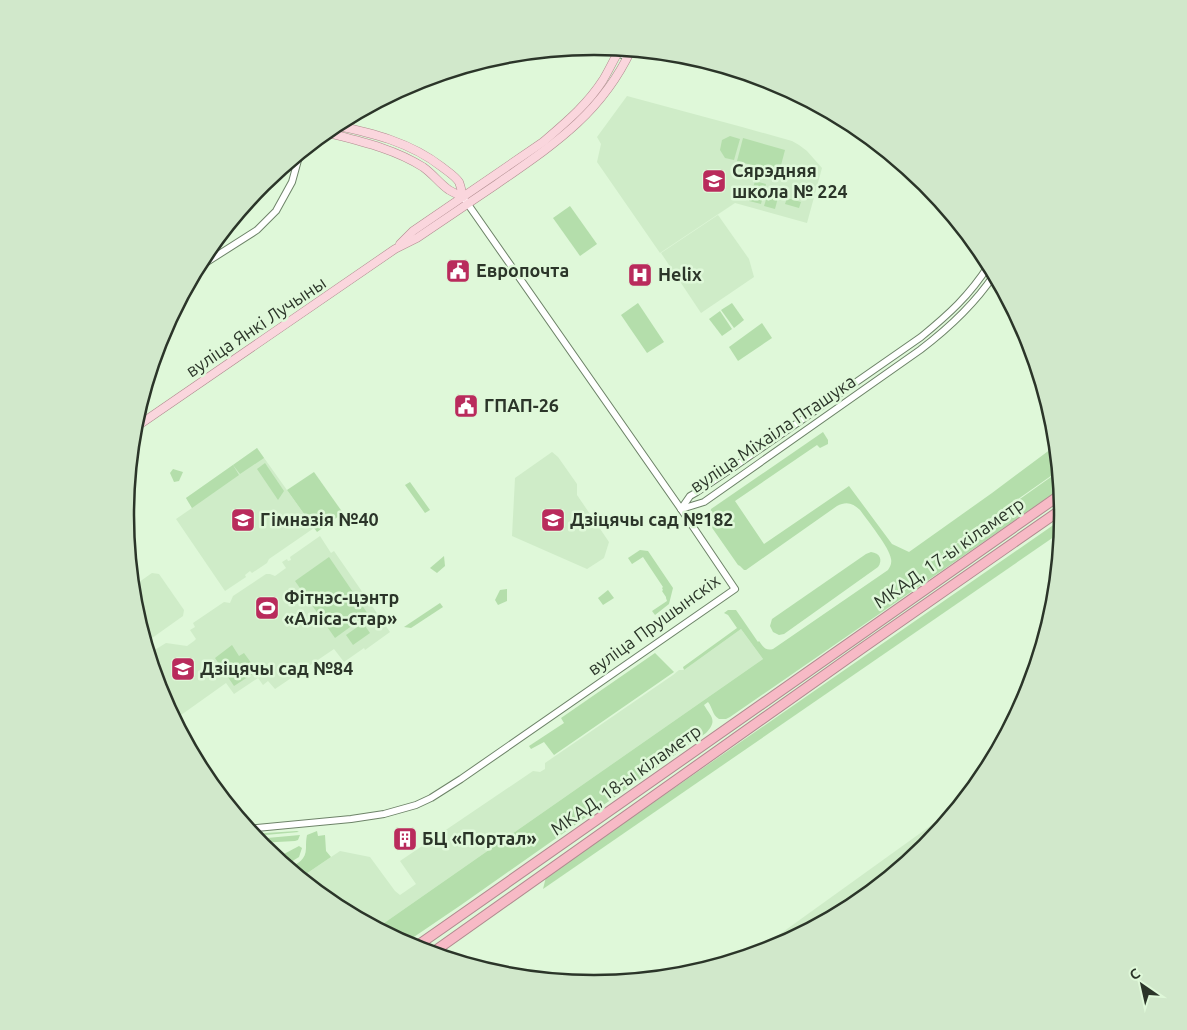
<svg xmlns="http://www.w3.org/2000/svg" width="1187" height="1030" font-family="Ubuntu,sans-serif">
  <style>
    .built { fill: #cfecc8 }
    .green { fill: #b4deab }
    .lines { fill: none; stroke-linecap: round; stroke-linejoin: round }
    .minor-casing { stroke: #6d8368; stroke-width: 8 }
    .major-casing { stroke: #b08b8f; stroke-width: 9 }
    .highway-casing { stroke: #b08b8f; stroke-width: 11 }
    .minor { stroke: #fff; stroke-width: 6 }
    .major { stroke: #fad6dd; stroke-width: 8 }
    .highway { stroke: #f7bac6; stroke-width: 9 }
    .labels { text-anchor: middle; stroke-width: 5; stroke-linejoin: round; paint-order: stroke }
    .poi-label { font-size: 18px; font-weight: bold; fill: #2b3529; stroke: #dff8d9; text-anchor: start }
    .street-label { font-size: 18px; fill: #2b3529; stroke: #dff8d9 }
    .rim { fill: none; stroke: #2b3529; stroke-width: 2.5 }
  </style>
  <rect width="100%" height="100%" fill="#dff8d9"/>
  <g class="built">
    <path d="M627,96L742,127L792,141L799,145L807,151L822,168L807,223L735,203L660,253L597,162L601,144L597,137Z"/>
    <path d="M718,215L749,259L754,277L701,313L661,253Z"/>
    <path d="M257,448L314,528L269,559L267,563L252,573L250,571L245,575L246,577L225,591L176,519L192,508L186,498Z"/>
    <path d="M552,452L558,457L577,484V495L609,542L604,558L587,569L512,536L515,478Z"/>
    <path d="M320,536L331,553L334,551L390,632L365,650L364,648L344,662L334,649L275,689L268,681L263,685L258,678L234,694L226,683L174,720L160,694L148,654L166,643L187,646L194,641L196,639L190,630L195,627L193,623L224,602L230,603L233,596L266,574H270L275,576L286,568L282,562L287,559L288,561L291,560L290,557Z"/>
    <path d="M152,573L159,574L184,610L183,616L145,643L134,606L132,587Z"/>
    <path d="M741,629L763,659L377,928L333,905L300,878L340,851L370,857L395,891L400,895L416,884L400,861L533,771L540,772L545,769V763L673,675L679,670H684Z"/>
    <path d="M958,806L925,847L854,905L773,948L751,955Z"/>
  </g>
  <g class="green">
    <path d="M730,136L740,139L734,160L725,158L720,150L722,140Z"/>
    <path d="M743,138L785,150L779,173L737,161Z"/>
    <path d="M755,181L766,184L761,204L749,201Z"/>
    <path d="M770,187L780,190L775,209L764,206Z"/>
    <path d="M787,198L801,202L799,208L785,204Z"/>
    <path d="M570,206L597,244L580,256L553,218Z"/>
    <path d="M638,303L664,342L647,353L621,315Z"/>
    <path d="M732,303L744,320L734,328L721,310Z"/>
    <path d="M720,311L732,329L722,336L709,319Z"/>
    <path d="M762,323L772,338L738,361L729,347Z"/>
    <path d="M823,432L828,440V444L820,448L817,445L735,501L764,544L849,486L892,544L909,552L992,493L1055,446L1058,471L988,520L925,566L1058,472L1060,489L730,717L726,719H719C712,715 713,708 708,702L704,705C711,717 718,720 706,733L461,905L405,943L377,928L763,659L741,629L684,670L683,667L737,628L728,615L724,613L728,610H736L758,642L759,641C763,647 766,651 773,649L888,570C890,567 892,563 891,559C890,548 867,520 860,510C853,503 846,501 837,506L746,570H744L740,566L738,565L708,522L711,509Z"/>
    <path d="M257,448L264,458L240,474L233,465Z"/>
    <path d="M265,463L284,491L278,500L257,469Z"/>
    <path d="M233,465L239,475L192,508L186,498Z"/>
    <path d="M173,469L183,472L179,481L174,482L170,473Z"/>
    <path d="M314,472L343,513L317,532L287,490Z"/>
    <path d="M410,482L430,510L425,513L405,485Z"/>
    <path d="M1062,519L1061,532L543,889L546,877Z"/>
    <path d="M640,550L648,551L673,588L669,604L655,615L652,611L667,601L666,598V597L662,591L663,590L662,588L663,587L643,557L632,564L628,558Z"/>
    <path d="M871,552C880,553 883,560 878,567L784,634L779,635L773,632L770,626L772,619L866,554Z"/>
    <path d="M444,556L445,566L437,573L430,568Z"/>
    <path d="M329,557L368,614L335,638L295,581Z"/>
    <path d="M507,589V601L498,605L495,600L500,590Z"/>
    <path d="M608,590L614,598L603,605L598,598Z"/>
    <path d="M440,603L443,607L411,628L404,627Z"/>
    <path d="M363,623L370,633L353,645L346,635Z"/>
    <path d="M232,645L239,656L244,653L257,671L234,686L215,658Z"/>
    <path d="M655,653L674,672L554,755L544,742L531,749L529,746L564,723L561,718Z"/>
    <path d="M297,831L299,832L254,836L252,834Z"/>
    <path d="M317,831L318,836L325,835L326,851L331,857L300,878L289,868C298,863 306,860 306,848C306,843 306,840 307,835Z"/>
    <path d="M300,835L298,840L295,841L259,843L256,839Z"/>
    <path d="M299,846L302,848L299,857L286,865L281,862L282,855Z"/>
  </g>
  <g class="lines">
    <defs>
      <g id="minor">
        <path d="M603,47L627,57"/>
        <path d="M196,269L257,230L276,211L292,182L300,153"/>
        <path d="M681,509L690,496L697,492L734,467L921,337C949,314 969,296 989,265"/>
        <path d="M681,509L704,502L920,350C949,328 974,305 994,275"/>
        <path d="M247,829L351,819L384,814L416,805L431,798L461,779L735,589L681,509L465,200"/>
      </g>
      <g id="major">
        <path d="M334,125C372,133 410,142 442,167C447,171 455,176 459,182C461,187 462,193 463,197"/>
        <path d="M324,132C359,141 393,148 423,167C433,174 440,184 449,190C454,193 459,195 463,197"/>
        <path d="M400,244L413,231L543,142C565,123 587,105 603,80C609,70 614,59 620,49"/>
        <path d="M133,429L395,249L417,238C444,220 470,202 497,184C553,145 601,114 631,50"/>
      </g>
      <g id="highway">
        <path d="M414,948L1060,495"/>
        <path d="M432,953L864,647L1062,509"/>
      </g>
    </defs>
    <use href="#minor" class="minor-casing"/>
    <use href="#major" class="major-casing"/>
    <use href="#highway" class="highway-casing"/>
    <use href="#minor" class="minor"/>
    <use href="#major" class="major"/>
    <use href="#highway" class="highway"/>
  </g>
  <defs>
    <symbol id="school-square" viewBox="-11 -11 22 22"><rect x="-9" y="-9" width="18" height="18" rx="4" fill="#b92b5c" stroke="#dff8d9"/><path d="M0-5L7-2L0 1L-7-2ZM-4 1L0 2.5L4 1V4Q0 6-4 4Z" fill="#fff"/></symbol>
    <symbol id="civic-square" viewBox="-11 -11 22 22"><rect x="-9" y="-9" width="18" height="18" rx="4" fill="#b92b5c" stroke="#dff8d9"/><path d="M-.6-6.5H3V-4.5H.6V-3L4-1V1h2V6H-6V1h2V-1L-.6-3ZM-1.2 2.5V6h2.4V2.5Z" fill="#fff"/></symbol>
    <symbol id="hospital-square" viewBox="-11 -11 22 22"><rect x="-9" y="-9" width="18" height="18" rx="4" fill="#b92b5c" stroke="#dff8d9"/><path d="M-5-5h3v3.5h4V-5h3V5h-3V1.5h-4V5h-3Z" fill="#fff"/></symbol>
    <symbol id="stadium-square" viewBox="-11 -11 22 22"><rect x="-9" y="-9" width="18" height="18" rx="4" fill="#b92b5c" stroke="#dff8d9"/><path d="M0-5a6.5 5 0 1 0 0 10a6.5 5 0 1 0 0-10ZM-3.5-1.8h7v3.6h-7Z" fill="#fff"/></symbol>
    <symbol id="building-square" viewBox="-11 -11 22 22"><rect x="-9" y="-9" width="18" height="18" rx="4" fill="#b92b5c" stroke="#dff8d9"/><path d="M-4-6H4V6H1V3H-1V6H-4ZM-2.5-4.3h1.7v1.8h-1.7ZM.8-4.3h1.7v1.8H.8ZM-2.5-1h1.7V.8h-1.7ZM.8-1h1.7V.8H.8Z" fill="#fff"/></symbol>
  </defs>
  <g fill-rule="evenodd">
    <use href="#school-square" x="700" y="167" width="28" height="28"/>
    <use href="#civic-square" x="444" y="257" width="28" height="28"/>
    <use href="#hospital-square" x="626" y="261" width="28" height="28"/>
    <use href="#civic-square" x="452" y="392" width="28" height="28"/>
    <use href="#school-square" x="229" y="506" width="28" height="28"/>
    <use href="#school-square" x="539" y="506" width="28" height="28"/>
    <use href="#stadium-square" x="253" y="594" width="28" height="28"/>
    <use href="#school-square" x="169" y="655" width="28" height="28"/>
    <use href="#building-square" x="391" y="825" width="28" height="28"/>
  </g>
  <g class="labels">
    <g class="poi-label">
      <text x="732" y="177">Сярэдняя<tspan x="732" dy="21">школа № 224</tspan></text>
      <text x="476" y="277">Европочта</text>
      <text x="658" y="281">Helix</text>
      <text x="484" y="412">ГПАП-26</text>
      <text x="260" y="526">Гімназія №40</text>
      <text x="570" y="526">Дзіцячы сад №182</text>
      <text x="284" y="604">Фітнэс-цэнтр<tspan x="284" dy="21">«Аліса-стар»</tspan></text>
      <text x="200" y="675">Дзіцячы сад №84</text>
      <text x="422" y="845">БЦ «Портал»</text>
    </g>
    <g class="street-label">
      <text transform="translate(256 327) rotate(-34)" y="6">вуліца Янкі Лучыны</text>
      <text transform="translate(773 434) rotate(-34)" y="6">вуліца Міхаіла Пташука</text>
      <text transform="translate(949 553) rotate(-35)" y="6">МКАД, 17-ы кіламетр</text>
      <text transform="translate(654 625) rotate(-36)" y="6">вуліца Прушынскіх</text>
      <text transform="translate(626 780) rotate(-35)" y="6">МКАД, 18-ы кіламетр</text>
    </g>
  </g>
  <path d="M0 0H1187V1030H0ZM134 515a460 460 0 1 1 920 0a460 460 0 1 1-920 0Z" fill="#d1e8cb" fill-rule="evenodd"/>
  <path class="rim" d="M134 515a460 460 0 1 1 920 0a460 460 0 1 1-920 0Z"/>
  <g transform="translate(1142 985) rotate(326)" stroke="#dff8d9" stroke-width="4" paint-order="stroke">
  <path d="M0-4L9 19L0 12L-9 19Z" fill="#2b3529"/>
  <text y="-8" font-size="14" font-weight="bold" text-anchor="middle" fill="#2b3529">С</text>
  </g>
</svg>
